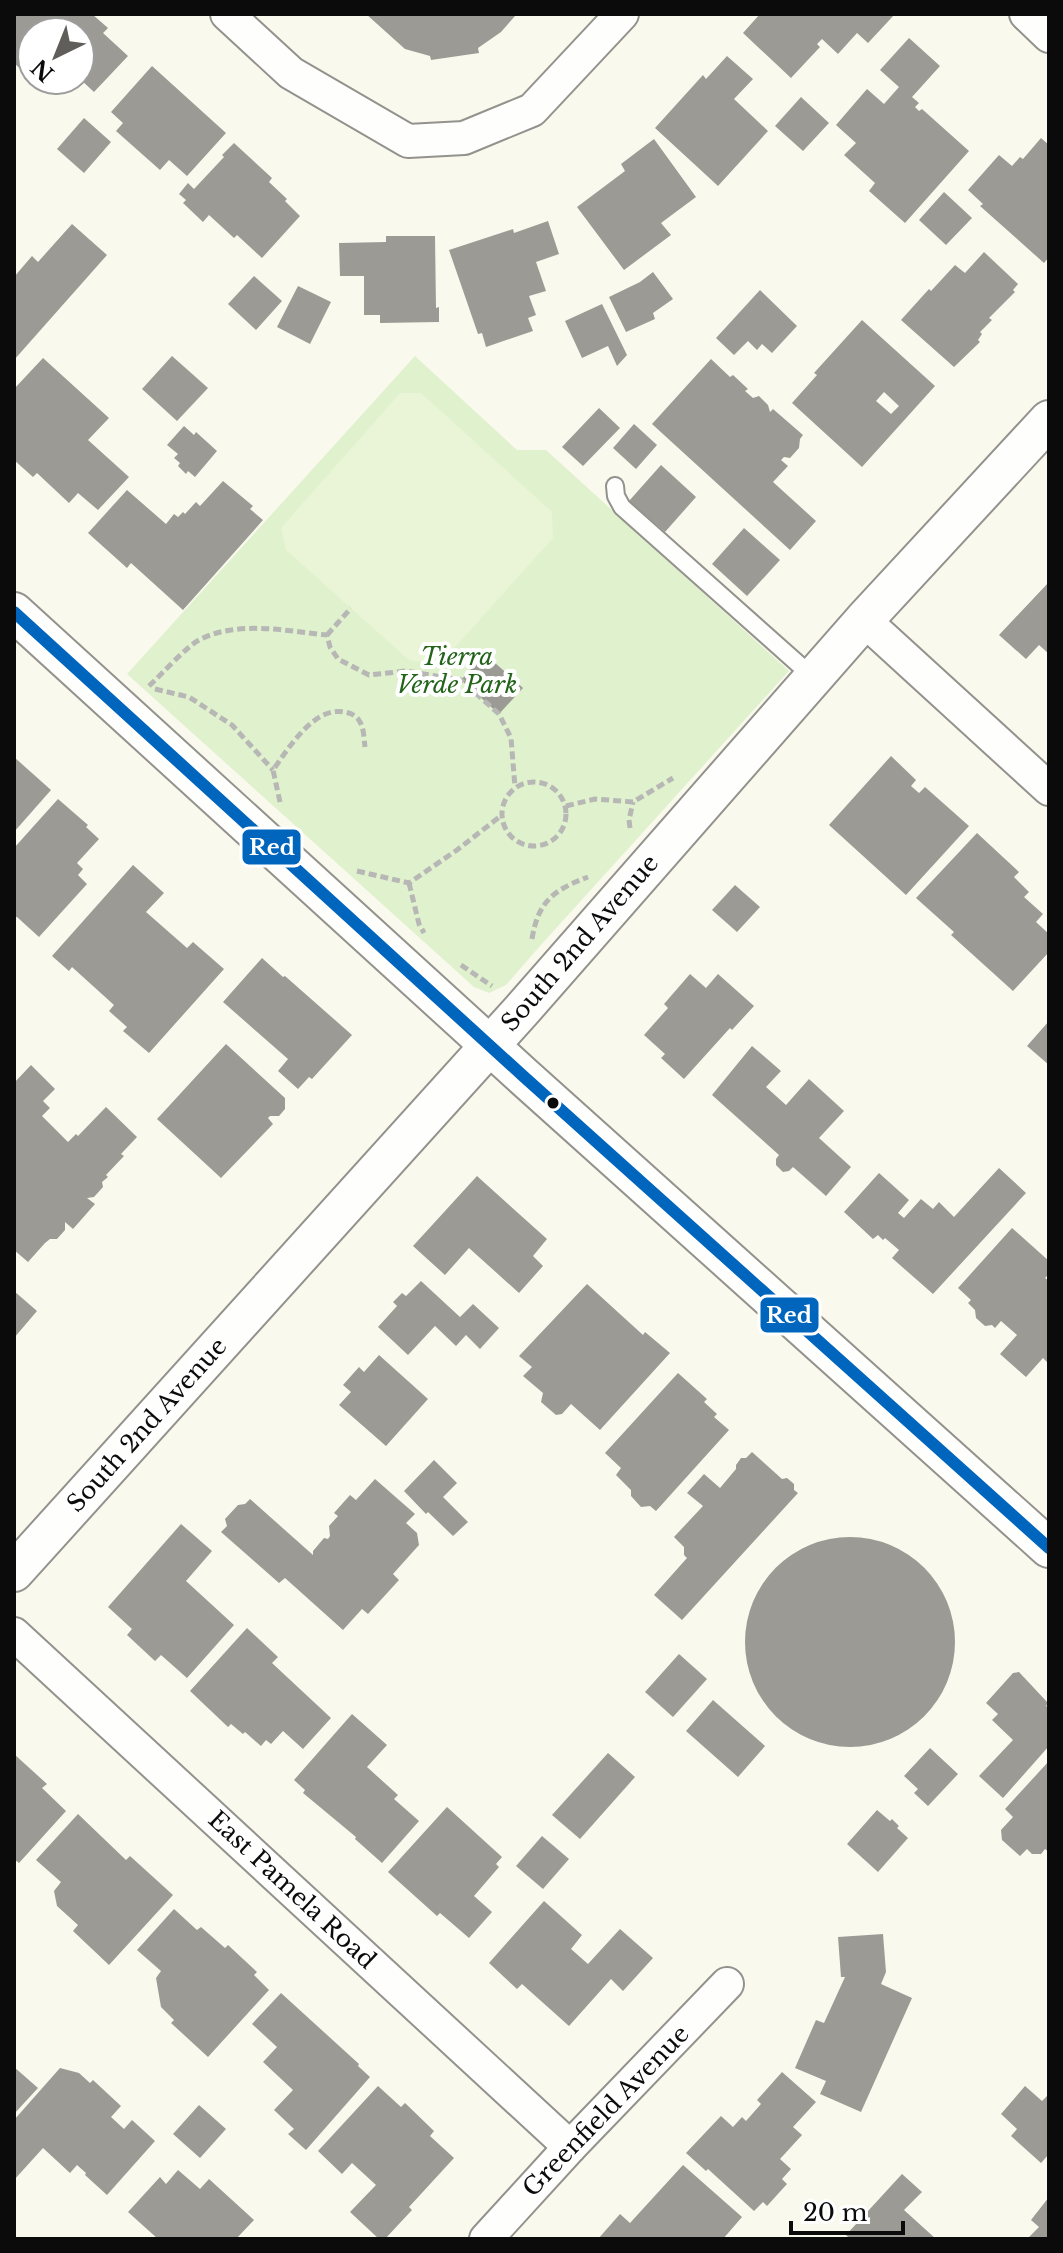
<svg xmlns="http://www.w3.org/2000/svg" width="1063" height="2253" font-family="'Libre Baskerville',serif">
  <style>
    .green { fill: #e0f1cd }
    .pitch { fill: #eaf5d7 }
    .building { fill: #9c9a94; fill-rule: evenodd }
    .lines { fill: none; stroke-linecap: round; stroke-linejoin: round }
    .service-casing { stroke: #93928d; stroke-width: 20 }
    .minor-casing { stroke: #93928d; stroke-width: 36 }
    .tertiary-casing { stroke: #93928d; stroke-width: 42 }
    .path { stroke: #b7b7b5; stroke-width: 5; stroke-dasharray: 8 4; stroke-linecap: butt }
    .service { stroke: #fefefc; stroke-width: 16 }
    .minor { stroke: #fefefc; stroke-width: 32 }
    .tertiary { stroke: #fefefc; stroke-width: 38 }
    .bus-1-casing { stroke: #fff; stroke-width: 18 }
    .bus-1 { stroke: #0065bd; stroke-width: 12 }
    .bus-dot { fill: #0b0b0b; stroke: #fff; stroke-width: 3 }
    .labels { text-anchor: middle; stroke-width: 8; stroke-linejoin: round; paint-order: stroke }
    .park-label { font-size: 24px; font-style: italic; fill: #23641a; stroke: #fff }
    .street-label { font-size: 24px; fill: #0b0b0b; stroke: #fff }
    .line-badge { stroke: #fff; stroke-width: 3 }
    .badge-label { font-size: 22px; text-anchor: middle; font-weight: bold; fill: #fff }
  </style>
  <rect width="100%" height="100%" fill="#faf9ee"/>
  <path class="green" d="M415,356L517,450H546L789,671L540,946L506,985L489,993L474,987L127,674Z"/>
  <path class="pitch" d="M400,393H421L552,512L553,538L439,665L409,660L286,550L281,528Z"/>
  <g class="building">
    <path d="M14,14H92L108,28L103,33L128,56L94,92L80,79V32H32V70L27,75L14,63Z"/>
    <path d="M366,14H513L515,16L501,32L478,48L479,53L431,60L430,56L405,49Z"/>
    <path d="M760,14H895L868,43L857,33L838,54L822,39L817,44L820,47L791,78L743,33Z"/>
    <path d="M909,38L940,66L912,97L919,103L915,107L919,111L922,109L969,151L905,223L869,191L875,183L844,155L856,143L836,125L867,89L884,104L899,87L880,70Z"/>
    <path d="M727,56L753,79L734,99L768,131L718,186L655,128L703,75L706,79Z"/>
    <path d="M152,66L226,133L187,176L169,160L160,170L116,131L123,123L111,112Z"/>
    <path d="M801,97L829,123L803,151L775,126Z"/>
    <path d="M84,118L111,142L84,173L57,149Z"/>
    <path d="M1041,138L1049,145V257L1044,263L980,206L983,204L968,190L999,155L1012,166L1020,157L1023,159Z"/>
    <path d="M654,139L696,197L661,223L671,235L624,270L577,207L625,171L621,164Z"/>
    <path d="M234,143L272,178L269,182L287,199L285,201L300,216L262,258L237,235L234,238L209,215L203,222L183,203L186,200L179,194L188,183L194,189L224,157L222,155Z"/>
    <path d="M944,192L972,218L946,245L919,220Z"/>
    <path d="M548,221L559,254L536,262L546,291L529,296L536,315L528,318L533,331L486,347L482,333L478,334L449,250L513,229L514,233Z"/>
    <path d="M72,224L107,255L14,360V277L32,256L38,262Z"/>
    <path d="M386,236H435L436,308L439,307V322L380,323V315H364V276H340L339,243L386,242Z"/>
    <path d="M984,252L1018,284L1013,290L1015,292L989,318L992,320L980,332L982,334L978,340L980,342L954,367L901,320L929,289L931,291L955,265L965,273Z"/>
    <path d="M653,272L673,299L653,313L655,319L626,332L609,297L640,282Z"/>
    <path d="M254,276L282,301L256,330L228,304Z"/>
    <path d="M298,286L331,302L310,344L277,327Z"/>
    <path d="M760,290L797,326L772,353L762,344L757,350L748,341L734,355L716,338Z"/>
    <path d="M602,304L627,355L617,366L608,346L582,358L565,321Z"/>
    <path d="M862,320L935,386L862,467L792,403L817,375L814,373ZM884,392L899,406L891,414L876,401Z"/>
    <path d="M172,356L208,388L177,421L142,389Z"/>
    <path d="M43,358L109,418L88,440L129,477L98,510L78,493L69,503L37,473L33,477L14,460V389Z"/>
    <path d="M711,359L730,377L733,375L748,389L745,391L753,398L759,396L768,405L770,412L773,409L803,435L800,439L799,448L790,458L784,457L781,460L788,466L773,482L816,521L790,550L652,424Z"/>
    <path d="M599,408L620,428L583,466L562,447Z"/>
    <path d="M634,424L657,445L636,469L613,448Z"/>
    <path d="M184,426L194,435L196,432L217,451L195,477L188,471L186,474L178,466L180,463L174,458L178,454L167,445Z"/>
    <path d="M661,465L696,497L665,532L629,501Z"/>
    <path d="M223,481L253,506L250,509L263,520L183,610L131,563L127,568L88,533L127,490L166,524L174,514L178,517L183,512L185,514L196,502L200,506Z"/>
    <path d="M744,528L780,560L747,596L712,564Z"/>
    <path d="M1049,582V654L1039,645L1026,659L999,635Z"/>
    <path d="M485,654L523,688L499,714L461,680Z"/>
    <path d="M891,756L916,780L911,786L919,793L925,787L969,826L906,895L829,825Z"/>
    <path d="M14,757L51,790L14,832Z"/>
    <path d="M58,799L88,825L86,827L99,839L77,863L83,869L78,875L87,884L39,937L17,917H14V848Z"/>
    <path d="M977,833L1019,872L1014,877L1029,892L1024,897L1043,914L1036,922L1049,934V952L1013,991L951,935L954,932L916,898Z"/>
    <path d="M133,865L164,893L146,912L187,948L193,942L224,969L149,1053L123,1031L127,1027L109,1011L114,1005L72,967L69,971L52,956Z"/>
    <path d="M735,885L760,907L737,932L712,910Z"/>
    <path d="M262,958L283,977L285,976L352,1035L312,1079L309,1077L298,1089L278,1071L288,1059L223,1002Z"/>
    <path d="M690,974L706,988L718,974L754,1006L732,1030L730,1028L684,1079L661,1058L665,1054L644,1035L668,1008L664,1004Z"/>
    <path d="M1049,1021V1065L1027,1046Z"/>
    <path d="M226,1044L285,1098V1109L279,1116H270L268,1118L273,1124L221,1178L157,1119Z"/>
    <path d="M752,1046L781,1071L766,1087L786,1105L809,1079L844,1111L819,1138L851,1167L826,1196L793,1167L789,1171L783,1172L776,1165V1159L779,1155L712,1095Z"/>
    <path d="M31,1065L55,1089L43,1101L50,1108L42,1116L68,1142L76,1134L78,1136L106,1107L137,1137L121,1154L124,1156L106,1175L108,1177L102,1182L103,1187L94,1197L87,1198L95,1204L73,1229L65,1222V1230L57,1239H50L45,1243L28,1262L14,1250V1083Z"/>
    <path d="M999,1168L1026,1193L933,1294L892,1258L899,1250L885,1238L883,1240L878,1235L873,1239L844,1212L879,1173L909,1200L898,1213L904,1218L921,1199L933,1209L939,1202L954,1217Z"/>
    <path d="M477,1176L547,1239L533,1256L543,1266L519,1293L469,1248L445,1275L413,1246Z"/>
    <path d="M1012,1228L1049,1261V1274L1045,1278L1049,1281V1364L1043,1358L1026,1377L1000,1354L1017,1335L1001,1321L995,1328L992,1325L985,1326L976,1318L975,1310L968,1303L971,1300L958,1288Z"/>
    <path d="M421,1281L460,1317L473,1304L499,1328L480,1349L466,1335L456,1346L435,1326L408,1355L378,1327L397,1306L393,1302L402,1293L406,1296Z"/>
    <path d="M587,1284L643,1335L645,1332L670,1353L600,1430L571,1404L562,1414L556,1415L541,1402L543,1393L523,1376L532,1367L519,1356Z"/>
    <path d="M14,1291L37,1311L14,1338Z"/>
    <path d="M379,1355L428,1399L386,1446L339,1405L351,1392L343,1385L359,1367L364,1372Z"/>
    <path d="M678,1373L707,1399L704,1402L717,1414L714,1417L729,1430L656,1511L650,1506L641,1507L631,1496V1490L616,1475L621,1468L605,1453Z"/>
    <path d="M752,1452L782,1479L787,1478L794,1484V1490L798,1493L682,1620L654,1595L687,1558L684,1555V1547L674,1537L703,1506L687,1493L704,1474L720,1488L736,1469V1465L741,1458H746Z"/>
    <path d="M434,1460L457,1483L443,1497L468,1522L453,1536L428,1512L426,1514L404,1491Z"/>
    <path d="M375,1479L415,1514L406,1523L417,1533L419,1545L393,1574L399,1580L368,1614L362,1609L343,1630L285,1578L279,1583L221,1532L227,1526L225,1519L238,1505L245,1504L250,1499L313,1555V1551L324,1538L328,1539L330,1536L329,1526L338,1516L334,1513L350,1495L356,1500Z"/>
    <path d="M181,1524L212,1551L186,1581L234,1625L187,1678L161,1655L155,1661L127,1635L132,1629L108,1607Z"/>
    <circle cx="850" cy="1642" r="105"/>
    <path d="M247,1628L278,1657L272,1663L331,1718L303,1749L283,1731L271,1744L266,1740L261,1746L245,1732L243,1734L231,1724L228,1727L190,1691Z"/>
    <path d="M679,1654L707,1679L673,1717L645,1692Z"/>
    <path d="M1019,1672L1048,1703L1046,1706L1049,1708V1746L1003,1798L979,1776L1013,1740L992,1720L998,1714L986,1703L1013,1673Z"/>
    <path d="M713,1700L765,1746L738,1777L686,1731Z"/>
    <path d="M352,1714L387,1745L367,1767L398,1795L394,1799L419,1821L382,1863L355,1839L356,1837L303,1793L305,1790L294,1780Z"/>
    <path d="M930,1748L958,1774L928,1806L914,1793L918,1789L904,1776Z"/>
    <path d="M608,1753L635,1777L580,1839L552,1815Z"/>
    <path d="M14,1754L47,1784L42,1788L66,1811L19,1863L14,1859Z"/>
    <path d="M1049,1761V1852L1045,1849L1041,1854H1032L1027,1849L1020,1856L1002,1840L1001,1830L1013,1817L1005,1809Z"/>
    <path d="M447,1807L502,1857L496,1864L499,1867L474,1896L492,1912L469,1938L440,1913L437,1916L388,1872Z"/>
    <path d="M877,1810L890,1821L892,1819L899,1826L897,1828L908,1838L878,1872L847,1844Z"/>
    <path d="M78,1814L126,1860L130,1856L173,1895L109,1965L73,1931L78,1925L57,1906L54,1891L61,1882L36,1860Z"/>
    <path d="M542,1836L569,1859L543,1889L516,1866Z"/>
    <path d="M544,1901L582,1935L571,1949L588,1964L620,1929L653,1958L623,1991L611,1979L569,2026L522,1984L517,1989L489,1963Z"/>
    <path d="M174,1909L197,1930L201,1927L225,1948L228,1945L257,1972L254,1975L269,1990L208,2057L171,2023L174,2020L161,2007L156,1978L161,1971L137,1950Z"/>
    <path d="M883,1934L886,1972L881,1984L912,1998L861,2112L820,2094L826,2081L795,2068L816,2020L824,2023L845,1977H841L838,1937Z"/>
    <path d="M281,1993L359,2064L358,2066L370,2077L306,2150L288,2134L294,2129L274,2110L293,2090L263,2062L277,2047L252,2024Z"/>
    <path d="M14,2067L38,2088L14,2114Z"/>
    <path d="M60,2068L79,2073L90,2083L93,2080L121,2106L111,2117L124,2129L132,2120L155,2141L107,2195L85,2175L86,2173L77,2165L70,2173L43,2148L14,2180V2120Z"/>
    <path d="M782,2072L816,2102L793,2127L802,2135L780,2159L791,2169L782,2179L787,2184L767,2206L763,2202L754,2211L708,2169L706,2171L686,2153L721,2116L733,2127L742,2117L746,2121L761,2104L757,2100Z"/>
    <path d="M378,2086L401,2107L405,2103L434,2131L430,2136L454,2158L409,2207L412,2210L385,2239H379L350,2212L376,2185L352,2163L342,2174L318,2151Z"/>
    <path d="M1025,2086L1042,2101L1049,2094V2154L1041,2163L1011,2136L1017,2129L1001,2114Z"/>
    <path d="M199,2105L226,2129L200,2158L173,2134Z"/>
    <path d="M683,2165L742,2217L723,2239H598L620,2214L630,2223Z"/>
    <path d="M178,2170L200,2189L209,2179L254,2220L236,2239H158L128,2212L160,2177L166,2184Z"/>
    <path d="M902,2174L922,2192L904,2210L936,2239H850L846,2235Z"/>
    <path d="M1049,2197V2239H1027L1039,2227L1031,2220Z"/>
  </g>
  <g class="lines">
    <defs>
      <path id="service" d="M615,486L616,496L622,507L813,677"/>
      <g id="minor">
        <path d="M227,14L291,73L408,141L464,138L532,110L622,14"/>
        <path d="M1026,14L1049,36"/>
        <path d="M864,620L1049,789"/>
        <path d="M14,1634L570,2147"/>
        <path d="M486,2239L570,2147L727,1984"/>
      </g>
      <g id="tertiary">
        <path d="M14,612L522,1075L1049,1548"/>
        <path d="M14,1572L521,1011L864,620L1049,420"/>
      </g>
    </defs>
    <use href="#service" class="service-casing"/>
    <use href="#minor" class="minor-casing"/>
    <use href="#tertiary" class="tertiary-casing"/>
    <g class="path">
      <path d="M327,635L351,608"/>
      <path d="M149,686C162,674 185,648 199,640C237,620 287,631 327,635L330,647L338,659L369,675L406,671L461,680L499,714L511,738L515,787"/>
      <path d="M155,689L189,697L232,725L273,770"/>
      <circle cx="534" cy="814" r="32"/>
      <path d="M280,802L273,770C288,749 314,706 344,712C351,713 357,716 360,722C364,729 364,739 365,747"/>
      <path d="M566,806L595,799L633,802L673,778"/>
      <path d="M630,828L629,820L633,802"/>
      <path d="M357,871L409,883L457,850L502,815"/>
      <path d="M409,883L419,924L424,933"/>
      <path d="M532,939C538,902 553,890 588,877"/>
      <path d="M461,965L492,986"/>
    </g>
    <use href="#service" class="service"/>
    <use href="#minor" class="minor"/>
    <use href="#tertiary" class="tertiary"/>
    <defs>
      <path id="bus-1" d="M14,612L522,1075L1049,1548"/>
    </defs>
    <use href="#bus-1" class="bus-1-casing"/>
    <use href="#bus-1" class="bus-1"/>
  </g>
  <circle class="bus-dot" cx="553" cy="1103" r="7"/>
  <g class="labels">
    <g class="park-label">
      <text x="457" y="665">Tierra<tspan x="457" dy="28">Verde Park</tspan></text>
    </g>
    <g class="street-label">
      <text transform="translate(580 943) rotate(-49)" y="8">South 2nd Avenue</text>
      <text transform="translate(147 1425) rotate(-48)" y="8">South 2nd Avenue</text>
      <text transform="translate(292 1890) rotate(43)" y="8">East Pamela Road</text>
      <text transform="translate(606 2111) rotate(-46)" y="8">Greenfield Avenue</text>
    </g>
  </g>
  <g class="line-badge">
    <rect x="241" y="828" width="61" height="38" rx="8" fill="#0065bd"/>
    <rect x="759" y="1296" width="61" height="38" rx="8" fill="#0065bd"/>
  </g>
  <g class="badge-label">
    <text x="272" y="855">Red</text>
    <text x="789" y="1323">Red</text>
  </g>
  <rect width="1063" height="2253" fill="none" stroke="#0b0b0b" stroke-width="32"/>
  <g transform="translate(56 56) rotate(223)"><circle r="38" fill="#ffffff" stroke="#9d9d9d" stroke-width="2"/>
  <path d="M0-6L14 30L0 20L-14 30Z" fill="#5f5e5a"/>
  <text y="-12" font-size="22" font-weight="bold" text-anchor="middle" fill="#0b0b0b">N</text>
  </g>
  <path d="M791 2221v12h112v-12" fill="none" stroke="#0b0b0b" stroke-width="4"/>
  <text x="803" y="2221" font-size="24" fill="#0b0b0b" stroke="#ffffff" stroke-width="6" paint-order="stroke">20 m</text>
</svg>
